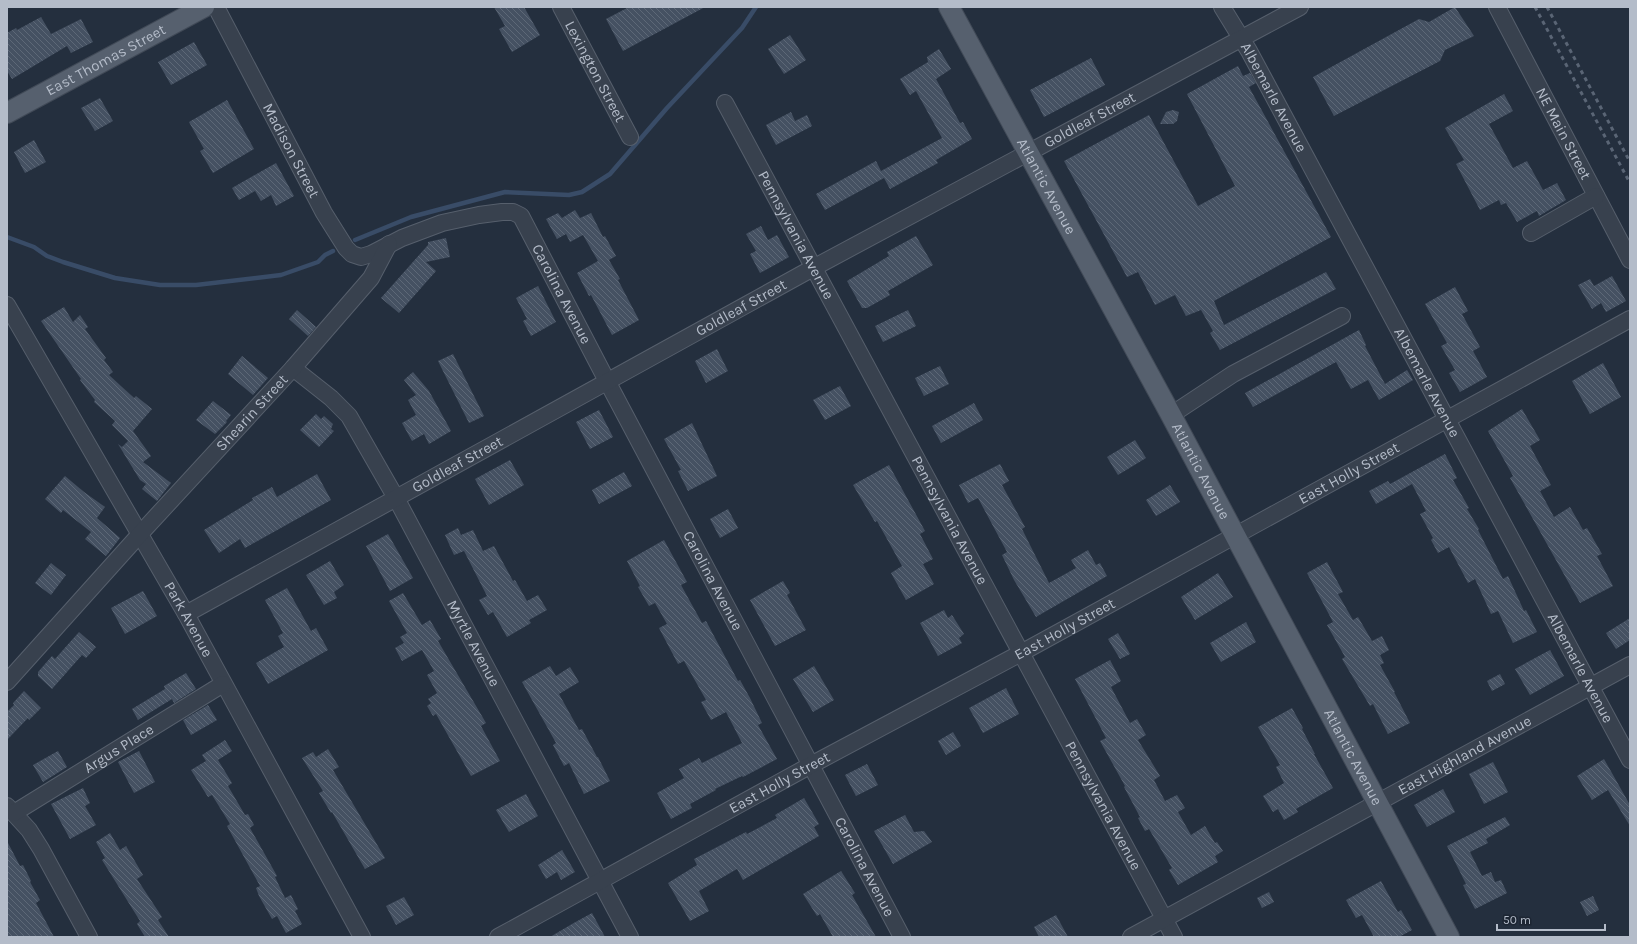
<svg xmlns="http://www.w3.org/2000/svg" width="1637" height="944" font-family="Karla,sans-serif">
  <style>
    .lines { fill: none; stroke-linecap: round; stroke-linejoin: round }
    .stream { stroke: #394c67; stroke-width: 4.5 }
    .building { fill: url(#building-back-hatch) }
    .minor-casing { stroke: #565f6c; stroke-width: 18 }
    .major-casing { stroke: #414a57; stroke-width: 22 }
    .minor { stroke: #38414e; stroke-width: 16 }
    .major { stroke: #56606e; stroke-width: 20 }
    .rail { stroke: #5a6575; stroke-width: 3; stroke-dasharray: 4 4; stroke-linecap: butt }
    .labels { text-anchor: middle; stroke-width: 4; stroke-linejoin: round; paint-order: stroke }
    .street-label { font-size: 15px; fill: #b4bcc9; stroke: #1d2633 }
  </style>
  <defs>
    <pattern id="building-back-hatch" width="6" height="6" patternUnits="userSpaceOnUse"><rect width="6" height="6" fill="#455162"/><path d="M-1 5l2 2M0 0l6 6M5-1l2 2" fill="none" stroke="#5d6877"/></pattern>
  </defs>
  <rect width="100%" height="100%" fill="#242f3e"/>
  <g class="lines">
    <g class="stream">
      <path d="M7,237L34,247L47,256L63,262L115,278L160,285H196L281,275L318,262L325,255L333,251"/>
      <path d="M355,240L411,217L505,192L569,195L582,192L610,174L667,108L742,28L756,7"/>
    </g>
  </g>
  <g class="building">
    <path d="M494,7H524L540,35L512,52L499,29L505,26Z"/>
    <path d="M629,7H705L623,51L606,19Z"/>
    <path d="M1455,7L1474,36L1445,50L1440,61L1334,116L1313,77L1419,19L1429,22Z"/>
    <path d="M41,17L51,34L81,19L93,42L71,53L67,46L12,79L7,71V33L16,28L17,30Z"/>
    <path d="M790,35L806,60L784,74L768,49Z"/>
    <path d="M194,42L207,65L171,85L158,62Z"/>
    <path d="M939,49L951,69L936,79L960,123L963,122L972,139L936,160L938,163L890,189L884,178L825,210L816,194L876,161L881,171L942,138L916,91L910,95L900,79L928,62L927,57Z"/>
    <path d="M1091,58L1105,85L1044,117L1030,90Z"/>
    <path d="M1238,66L1243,76L1250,73L1256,83L1249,87L1331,237L1214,301L1224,325L1326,272L1336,289L1220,350L1210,333L1213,331L1201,310L1186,316L1175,295L1155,305L1138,272L1127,277L1064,161L1149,115L1198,206L1235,186L1187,94Z"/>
    <path d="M1504,94L1513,111L1489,124L1513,168L1527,161L1543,190L1557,183L1566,200L1539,216L1537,211L1517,222L1506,203L1501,205L1499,200L1480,210L1456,164L1464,160L1445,128Z"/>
    <path d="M100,98L113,121L95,131L81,108Z"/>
    <path d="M227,100L254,149L213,173L200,151L204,149L189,122Z"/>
    <path d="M1173,110L1179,112L1177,121L1173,124H1160L1166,112Z"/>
    <path d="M791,112L795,121L807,115L812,126L776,145L766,125Z"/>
    <path d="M34,140L46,162L25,173L14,152Z"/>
    <path d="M276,163L294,196L276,206L271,195L261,201L255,191L239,200L232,188Z"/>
    <path d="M575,210L580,218L591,213L603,237L605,236L616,256L609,260L620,279L618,280L639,320L612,335L591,295L589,296L577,273L598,261L583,235L570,242L566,234L557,239L546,219L558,213L562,218Z"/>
    <path d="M761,226L768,240L777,235L789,257L760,273L750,254L756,251L746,234Z"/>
    <path d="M916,236L933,265L888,291L890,295L867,308H862L847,281L889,256L887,252Z"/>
    <path d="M446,238L450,257L426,262L436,271L399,313L381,298L428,245V242Z"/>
    <path d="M1612,276L1626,301L1606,312L1601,303L1592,309L1578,285L1590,279L1594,286Z"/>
    <path d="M538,286L556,322L531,336L523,321L527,319L516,298Z"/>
    <path d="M1455,287L1468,311L1462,314L1480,347L1473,351L1487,377L1460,392L1449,373L1455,370L1441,346L1447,343L1425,304Z"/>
    <path d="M64,307L73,322L80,315L88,327L85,329L106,358L104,360L113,372L109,375L134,398L136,396L152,409L133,431L151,456L143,462L171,483L157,501L142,489L146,484L140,480L118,444L122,447L128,441L112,425L115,421L94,402L95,400L80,380L81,379L41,321Z"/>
    <path d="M297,310L316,327L308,336L289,319Z"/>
    <path d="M908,310L916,326L883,342L875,326Z"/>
    <path d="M1359,330L1366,345L1365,346L1385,384L1407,370L1413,380L1379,400L1368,380L1351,389L1336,362L1253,407L1245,393Z"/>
    <path d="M717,349L728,371L706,383L695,361Z"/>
    <path d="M453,354L484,416L469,423L438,361Z"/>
    <path d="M242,356L268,378L253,395L228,374Z"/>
    <path d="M1603,363L1621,397L1590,414L1572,381Z"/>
    <path d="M940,366L949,384L924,396L915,378Z"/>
    <path d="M413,372L429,391L451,431L429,444L424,434L412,441L402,423L416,415L408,400L416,395L404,380Z"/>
    <path d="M840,386L851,406L825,420L813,400Z"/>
    <path d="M213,401L231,415L226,421L227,422L215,434L196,420Z"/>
    <path d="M974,403L983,420L941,443L932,426Z"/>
    <path d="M1522,409L1540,440L1530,446L1551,485L1540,491L1554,517L1570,507L1583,530L1587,528L1602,554L1597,556L1613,586L1580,603L1510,478L1513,476L1488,431Z"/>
    <path d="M599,410L613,437L590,449L576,422Z"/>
    <path d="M316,414L321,419L324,416L333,424L331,429L334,431L319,447L300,430Z"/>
    <path d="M692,423L717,476L688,491L678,471L681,470L664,439Z"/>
    <path d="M1135,440L1146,458L1118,475L1107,457Z"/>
    <path d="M1445,454L1457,478L1453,480L1469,508L1467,509L1479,529L1478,530L1503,579L1508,576L1524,611L1526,610L1537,632L1513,643L1498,611L1491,614L1475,579L1468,583L1449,547L1438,553L1431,540L1433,538L1420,514L1426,511L1412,484L1376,504L1369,491L1388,481L1390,484Z"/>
    <path d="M510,460L524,485L489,505L475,479Z"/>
    <path d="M1000,464L1009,481L1002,485L1025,527L1022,529L1049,583L1076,568L1071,560L1088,550L1096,565L1100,563L1107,576L1036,617L1014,580L1002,555L1007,552L978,498L968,503L959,485Z"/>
    <path d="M889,465L925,531L920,534L933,559L923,564L934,584L906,600L891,573L902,566L877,521L875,522L853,485Z"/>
    <path d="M624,472L632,486L599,504L592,490Z"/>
    <path d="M317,474L331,500L245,548L240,539L219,553L204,530L253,500L252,498L272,487L277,497Z"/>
    <path d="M65,476L84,492L105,507L97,518L120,538L106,556L85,539L91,532L63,510L61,513L45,499Z"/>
    <path d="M1170,485L1180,502L1156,516L1146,500Z"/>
    <path d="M728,509L738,528L720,538L710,519Z"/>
    <path d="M458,528L461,535L473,530L483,551L494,546L513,581L515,580L527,601L538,595L547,610L529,620L531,623L507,637L493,612L488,615L479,600L487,596L464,551L454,555L445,535Z"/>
    <path d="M388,534L413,578L390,591L366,546Z"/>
    <path d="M664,540L687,582L681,585L702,623L706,621L738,681L740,680L750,698L762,723L758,725L777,759L743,777L742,776L715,789L716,790L690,804L692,808L671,819L657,793L684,778L679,769L699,758L702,763L742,743L726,712L711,720L701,702L706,700L684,661L678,664L659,628L667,624L655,603L649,606L638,587L640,586L627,561Z"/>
    <path d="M330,561L344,585L334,592L337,598L324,605L306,575Z"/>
    <path d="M1327,562L1343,592L1338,594L1353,620L1358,617L1372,641L1382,636L1389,650L1380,655L1384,663L1380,665L1395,692H1394L1410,723L1388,734L1373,704L1370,706L1342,659L1345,657L1327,625L1333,622L1307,573Z"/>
    <path d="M51,563L66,575L51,595L35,583Z"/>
    <path d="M1218,573L1233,597L1195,620L1181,597Z"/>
    <path d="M783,581L790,593L787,595L806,630L775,646L750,600Z"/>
    <path d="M287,588L311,631L316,628L328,650L268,684L256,663L284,647L278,636L283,633L265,600Z"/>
    <path d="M143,591L157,616L125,634L111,608Z"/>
    <path d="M403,593L422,625L430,620L441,639L438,641L486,723L481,726L500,761L471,776L436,714L433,716L427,706L431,703L428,699L437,693L427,675L434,671L422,650L402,661L395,648L404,643L400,637L407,633L389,601Z"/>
    <path d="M944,610L948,618L952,615L964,634L959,638L962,643L938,656L920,623Z"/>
    <path d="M1630,618V640L1616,649L1606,633Z"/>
    <path d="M1246,622L1256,642L1221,662L1210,643Z"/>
    <path d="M79,632L96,647L86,658L82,655L52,689L38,676V672L52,656L55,659Z"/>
    <path d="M1118,633L1130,654L1120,659L1108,639Z"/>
    <path d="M1550,650L1564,676L1530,695L1515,669Z"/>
    <path d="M1110,660L1121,681L1111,687L1130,723L1137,719L1146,735L1138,740L1160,776L1154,780L1165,801L1177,795L1185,808L1178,812L1191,835L1205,826L1215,843L1217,842L1223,851L1215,856L1218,862L1178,885L1169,870L1172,868L1149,829L1145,831L1138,818L1140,817L1124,787L1125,786L1100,741L1106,738L1075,679Z"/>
    <path d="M550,666L556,676L570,667L579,682L559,694L579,730L582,729L597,757H598L610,781L584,794L569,763L564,766L553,745L556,743L522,682Z"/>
    <path d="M814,666L834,700L813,712L793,679Z"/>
    <path d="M186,673L196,689L174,703L172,699L138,720L132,709L165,689L164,686Z"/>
    <path d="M1500,674L1505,684L1492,691L1487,681Z"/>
    <path d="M1006,688L1019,714L983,733L969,708Z"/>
    <path d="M24,691L41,708L29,720L28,718L7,740V712L14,705L13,703Z"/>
    <path d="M208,705L217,720L191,735L183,720Z"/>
    <path d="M1292,708L1303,728L1302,729L1315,754H1314L1333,788L1296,809L1298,812L1284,820L1278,809L1273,812L1263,796L1284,783L1276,767L1280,765L1258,727Z"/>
    <path d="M953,732L961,746L946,755L938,741Z"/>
    <path d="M225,740L232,751L218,760L232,783L228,786L245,815L248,814L254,825L250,828L277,876L275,877L285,898L291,895L298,909L295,911L302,924L286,933L277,916L272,919L259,896L256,888L260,886L227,826L230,824L212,795L208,797L191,770L206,761L202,755Z"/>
    <path d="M328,749L339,767L333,770L385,858L365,869L332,812L331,813L319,793L323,791L302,758L313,752L316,757Z"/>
    <path d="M58,751L67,767L43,782L33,765Z"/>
    <path d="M139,751L155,782L134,793L118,762Z"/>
    <path d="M1604,759L1630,805V826L1608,790L1592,800L1577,776Z"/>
    <path d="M1493,762L1508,792L1484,804L1469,774Z"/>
    <path d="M867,764L878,785L856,796L845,775Z"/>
    <path d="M83,788L90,803L85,806L96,825L70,839L51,804Z"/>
    <path d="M1443,789L1455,812L1427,827L1414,805Z"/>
    <path d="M526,794L538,816L509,832L496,810Z"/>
    <path d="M804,798L819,824L814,827L819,836L743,880L737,869L699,891L709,911L690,921L668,883L697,865L694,859L746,832L747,834L777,818L775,815Z"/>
    <path d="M905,815L914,832L924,831L932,842L893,864L874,831Z"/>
    <path d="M1505,817L1510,825L1486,839L1488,843L1470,852L1482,876L1491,872L1495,882L1501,880L1507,893L1475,909L1463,885L1466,884L1447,846Z"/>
    <path d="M110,833L120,850L126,846L143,875L137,879L162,917L158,920L169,937H145L137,924L140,921L102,860L105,858L96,842Z"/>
    <path d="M7,841L20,866L23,865L31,881L30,882L40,900L36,903L54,937H7Z"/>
    <path d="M562,850L575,872L561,880L557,872L546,879L538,865Z"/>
    <path d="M841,871L855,893L852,895L876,937H833L820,914L817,916L803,894Z"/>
    <path d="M1381,881L1398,912L1401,910L1412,930L1399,937H1374L1362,915L1356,918L1346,900Z"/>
    <path d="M1269,892L1274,902L1262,908L1257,898Z"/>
    <path d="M1593,896L1599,910L1587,916L1580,902Z"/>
    <path d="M404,897L414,915L396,925L386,906Z"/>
    <path d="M592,913L605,937H550L572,924Z"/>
    <path d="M1056,915L1068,937H1039L1034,927Z"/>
  </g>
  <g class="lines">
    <defs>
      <g id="minor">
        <path id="s1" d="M216,7L324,213L346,248L352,254L361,257L371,254L402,238L442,223L479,215L502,212H513L521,216L607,381L902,937"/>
        <path id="s2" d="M561,7L630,137"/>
        <path id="s3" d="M1222,7L1249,51L1630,760"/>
        <path id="s4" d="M1497,7L1630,260"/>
        <path id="s5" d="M725,103L1174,937"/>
        <path d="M1531,233L1596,196"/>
        <path id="s6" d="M7,305L186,614L362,937"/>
        <path id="s7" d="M293,368L331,398L349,416L396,498L630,937"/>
        <path d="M1171,415L1233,374L1342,316"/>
        <path id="s8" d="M186,614L813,268L1300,7"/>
        <path id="s9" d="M7,682L140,534L293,368L371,278L389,244"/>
        <path d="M7,806L29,830L41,849L89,937"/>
        <path id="s10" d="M14,813L223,684"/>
        <path id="s11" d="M498,937L811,765L1021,653L1630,319"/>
        <path id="s12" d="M1131,937L1630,665"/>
      </g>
      <g id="major">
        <path id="s13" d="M949,7L1171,415L1449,937"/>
        <path id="s14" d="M7,113L204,7"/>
      </g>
    </defs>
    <use href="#minor" class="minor-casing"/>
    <use href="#major" class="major-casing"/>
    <use href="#minor" class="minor"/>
    <use href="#major" class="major"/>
    <g class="rail">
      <path d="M1535,7L1630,183"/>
      <path d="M1547,7L1630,162"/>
    </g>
  </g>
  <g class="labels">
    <g class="street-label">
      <text dy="5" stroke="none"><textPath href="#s14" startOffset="112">East Thomas Street</textPath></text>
      <text dy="5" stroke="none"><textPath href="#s2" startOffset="73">Lexington Street</textPath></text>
      <text dy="5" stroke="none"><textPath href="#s3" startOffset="104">Albemarle Avenue</textPath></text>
      <text dy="5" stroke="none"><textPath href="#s8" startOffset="1030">Goldleaf Street</textPath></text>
      <text dy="5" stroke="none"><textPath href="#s4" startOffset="143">NE Main Street</textPath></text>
      <text dy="5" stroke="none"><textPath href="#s1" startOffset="162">Madison Street</textPath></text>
      <text dy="5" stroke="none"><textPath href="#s13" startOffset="204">Atlantic Avenue</textPath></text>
      <text dy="5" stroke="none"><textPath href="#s5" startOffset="150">Pennsylvania Avenue</textPath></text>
      <text dy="5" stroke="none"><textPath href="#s1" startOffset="549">Carolina Avenue</textPath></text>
      <text dy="5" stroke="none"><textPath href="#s8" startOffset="634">Goldleaf Street</textPath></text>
      <text dy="5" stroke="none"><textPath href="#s3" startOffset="428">Albemarle Avenue</textPath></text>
      <text dy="5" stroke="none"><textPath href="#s9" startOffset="364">Shearin Street</textPath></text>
      <text dy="5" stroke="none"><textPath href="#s8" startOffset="310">Goldleaf Street</textPath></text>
      <text dy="5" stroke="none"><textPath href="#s13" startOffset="528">Atlantic Avenue</textPath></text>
      <text dy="5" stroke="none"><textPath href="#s11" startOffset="969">East Holly Street</textPath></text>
      <text dy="5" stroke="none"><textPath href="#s5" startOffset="474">Pennsylvania Avenue</textPath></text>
      <text dy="5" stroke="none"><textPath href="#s1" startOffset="873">Carolina Avenue</textPath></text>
      <text dy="5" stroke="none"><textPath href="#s6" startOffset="363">Park Avenue</textPath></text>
      <text dy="5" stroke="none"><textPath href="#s11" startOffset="645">East Holly Street</textPath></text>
      <text dy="5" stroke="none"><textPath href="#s7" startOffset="333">Myrtle Avenue</textPath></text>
      <text dy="5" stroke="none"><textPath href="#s3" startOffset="752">Albemarle Avenue</textPath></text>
      <text dy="5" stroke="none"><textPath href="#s10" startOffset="123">Argus Place</textPath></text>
      <text dy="5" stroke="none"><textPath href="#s12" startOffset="380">East Highland Avenue</textPath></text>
      <text dy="5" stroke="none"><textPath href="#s13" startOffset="852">Atlantic Avenue</textPath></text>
      <text dy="5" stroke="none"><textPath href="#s11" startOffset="321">East Holly Street</textPath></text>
      <text dy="5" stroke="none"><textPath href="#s5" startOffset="798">Pennsylvania Avenue</textPath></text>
      <text dy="5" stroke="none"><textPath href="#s1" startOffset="1197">Carolina Avenue</textPath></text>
    </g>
  </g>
  <rect width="1637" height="944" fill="none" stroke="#b4bcc9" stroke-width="16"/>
  <path d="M1497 924v6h108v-6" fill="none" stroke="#b4bcc9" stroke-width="2"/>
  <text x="1503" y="924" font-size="12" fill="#b4bcc9" stroke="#1d2633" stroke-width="3" paint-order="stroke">50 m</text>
</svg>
